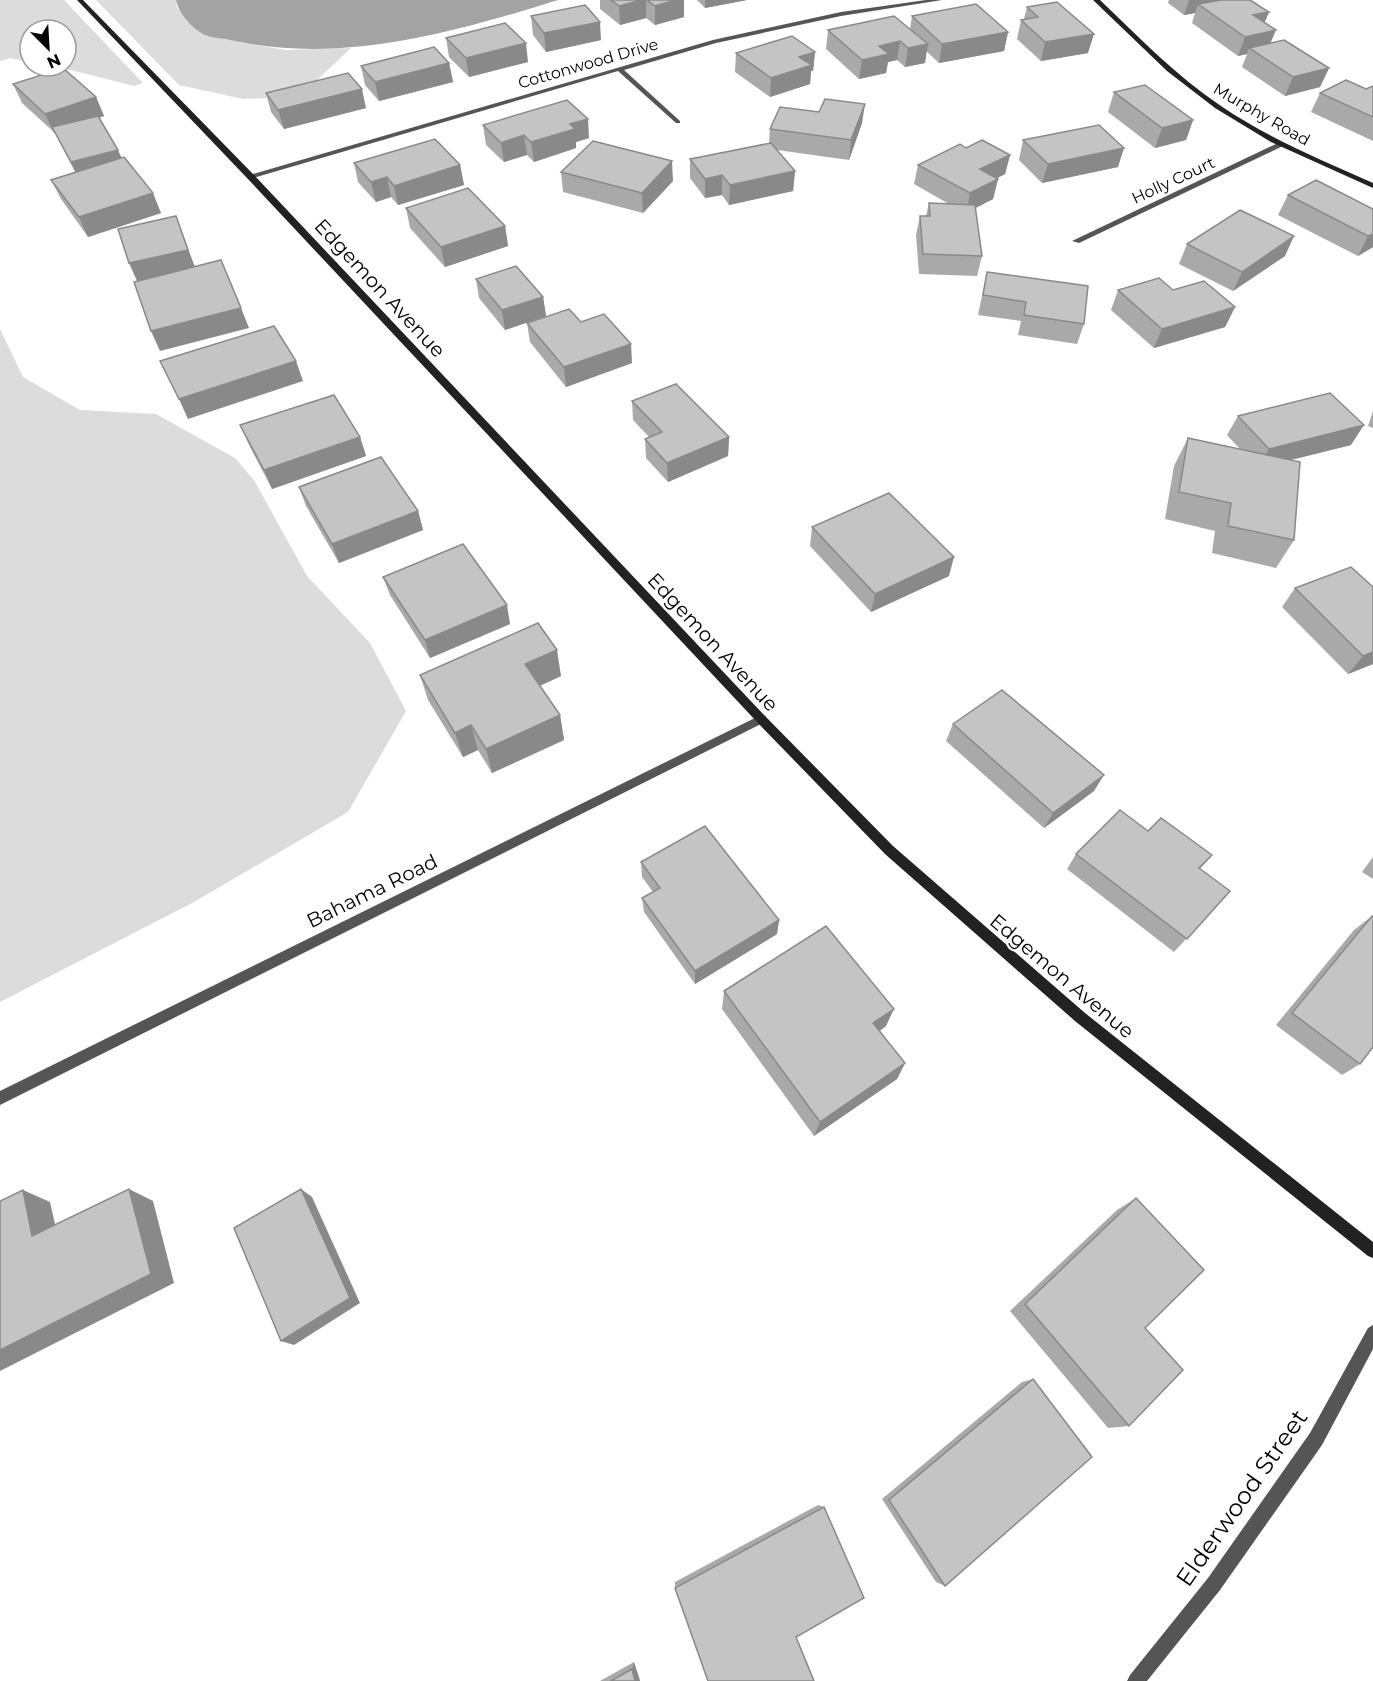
<svg xmlns="http://www.w3.org/2000/svg" width="1373" height="1681" font-family="Montserrat,sans-serif">
  <style>
    .green { fill: #dcdcdc }
    .water { fill: #a3a3a3 }
    .lines { fill: none; stroke-linecap: round; stroke-linejoin: round }
    .street { fill: #555; fill-rule: evenodd }
    .secondary { fill: #222; fill-rule: evenodd }
    .wall { fill: #a9a9a9 }
    .shaded-wall { fill: #898989 }
    .building { fill: #c4c4c4; stroke: #898989; stroke-width: 1.5 }
    .labels { text-anchor: middle; stroke-width: 4.5; stroke-linejoin: round; paint-order: stroke }
    .far-street-label { font-size: 16px; fill: #000; stroke: #fff }
    .street-label { font-size: 20px; fill: #000; stroke: #fff }
    .near-street-label { font-size: 24px; fill: #000; stroke: #fff }
  </style>
  <rect width="100%" height="100%" fill="#fff"/>
  <g class="green">
    <path d="M0,0H64L143,83L134,86L55,66H66V30H30V62L10,58L0,61Z"/>
    <path d="M96,0H176L177,8L241,43L286,50L351,48L299,97L243,99L179,85Z"/>
    <path d="M0,329L23,377L80,410L156,414L235,458L254,480L307,576L370,643L406,711L348,812L194,902L0,1002Z"/>
  </g>
  <path class="water" d="M176,0H558C452,33 336,66 226,39C218,38 206,37 200,32C190,26 178,11 176,0Z"/>
  <g class="lines">
    <g class="street">
      <path d="M926,0H942L841,16L716,43L624,70L680,121V123H676L618,71L253,178L246,176L713,40L841,12Z"/>
      <path d="M1278,143L1285,145L1079,243L1072,241Z"/>
      <path d="M761,715L765,716L767,719L765,722L0,1105V1091Z"/>
      <path d="M1373,1325V1349L1322,1445L1220,1590L1147,1681H1127L1130,1675L1208,1578L1310,1433L1368,1328Z"/>
    </g>
    <g class="secondary">
      <path d="M77,0H83L253,174L765,716L893,846L1085,1013L1373,1242V1258L1368,1256L1075,1021L885,854L757,722L247,178Z"/>
      <path d="M1093,0H1100C1139,37 1176,76 1221,106C1268,138 1321,160 1373,183V188L1271,142L1215,108L1167,71Z"/>
    </g>
  </g>
  <g class="wall">
    <path d="M600,0H684V17L655,25L646,18L620,25L600,9Z"/>
    <path d="M697,0H747L705,8Z"/>
    <path d="M1169,0H1250L1269,12L1264,23L1271,43L1329,68L1320,87L1285,96L1242,67L1247,54L1238,56L1192,23L1195,13L1184,15L1168,3Z"/>
    <path d="M1027,7L1088,53L1041,61L1017,39L1021,20L1024,19Z"/>
    <path d="M531,16L601,40L546,52L533,35Z"/>
    <path d="M912,16L1008,32L1004,51L939,63L926,51L925,63L905,67L897,60L888,62L886,73L859,79L826,49L828,30L910,29Z"/>
    <path d="M446,38L528,62L469,77L449,57Z"/>
    <path d="M815,52L813,71H811L810,84L770,97L735,72L736,53Z"/>
    <path d="M449,63L453,82L379,101L365,85L361,66Z"/>
    <path d="M13,84L96,97L104,116L99,118L122,158L161,213L88,237L61,199L51,180L75,172L55,133L22,103Z"/>
    <path d="M1373,86V141L1311,112L1320,93L1366,89Z"/>
    <path d="M1114,92L1193,120L1186,140L1155,148L1108,112Z"/>
    <path d="M266,93L366,108L284,129L271,112Z"/>
    <path d="M862,123L849,160L777,150L795,171L793,191L729,205L722,195L705,198L690,178V159L769,143L770,129Z"/>
    <path d="M483,125L589,138L576,142V148L534,162L527,155L504,162L486,145Z"/>
    <path d="M1023,140L1118,167L1042,183L1019,160Z"/>
    <path d="M966,148L1010,155L1005,174L997,178L998,179L993,199L975,208L982,256L977,276L919,274L916,235L920,216H926L929,203L949,204L914,184L918,165Z"/>
    <path d="M354,163L460,165L464,185L398,205L391,197L376,202L358,182Z"/>
    <path d="M561,172L673,181L643,213L563,192Z"/>
    <path d="M1288,195L1373,209V247L1358,256L1278,215Z"/>
    <path d="M406,208L505,226L508,246L445,267L410,228Z"/>
    <path d="M1187,244L1285,256L1233,291L1179,264Z"/>
    <path d="M987,272L1084,324L1077,344L1018,335L1021,321L978,315Z"/>
    <path d="M476,279L543,297L546,316L505,330L479,298Z"/>
    <path d="M1118,290H1173L1235,307L1225,327L1154,348L1111,310Z"/>
    <path d="M581,322L632,363L566,387L530,342L527,323Z"/>
    <path d="M632,401L729,437L728,456L668,482L646,458L645,439L649,437L633,420Z"/>
    <path d="M1373,411V428L1368,426Z"/>
    <path d="M1238,416L1351,445L1291,460L1294,540L1276,568L1212,553L1215,531L1165,519L1174,466L1188,438L1240,449L1227,435Z"/>
    <path d="M240,425L360,437L366,456L272,489L249,445Z"/>
    <path d="M299,487L418,511L423,530L339,563L306,506Z"/>
    <path d="M812,527L949,576L871,612L810,546Z"/>
    <path d="M383,577L510,624L430,658L390,595Z"/>
    <path d="M1295,588L1373,664L1348,674L1282,607Z"/>
    <path d="M420,675L561,676L540,686L560,715L564,740L492,773L478,750L463,757L428,700Z"/>
    <path d="M953,724L1094,791L1044,828L946,741Z"/>
    <path d="M1148,831L1212,855L1200,869L1230,891L1174,952L1067,869L1076,854Z"/>
    <path d="M1373,857V879L1362,872Z"/>
    <path d="M641,862L779,920L777,934L695,984L644,912L642,898L653,892L642,877Z"/>
    <path d="M1372,916L1360,1064L1342,1075L1276,1025L1354,930Z"/>
    <path d="M724,991L886,1026L880,1031L905,1063L897,1079L814,1136L722,1009Z"/>
    <path d="M1136,1198L1145,1328L1129,1426L1108,1428L1010,1311L1117,1210Z"/>
    <path d="M1033,1379L945,1586L936,1582L882,1499L1022,1382Z"/>
    <path d="M818,1505L824,1507L675,1588V1582Z"/>
    <path d="M634,1662L640,1681H600Z"/>
  </g>
  <g class="shaded-wall">
    <path d="M642,0H646V18L620,25L619,6Z"/>
    <path d="M676,0H684V17L655,25V6Z"/>
    <path d="M705,0H747L705,8Z"/>
    <path d="M1189,0H1236L1198,4L1195,13L1184,15Z"/>
    <path d="M1269,12L1261,31L1253,15Z"/>
    <path d="M600,22L601,40L546,52L544,33Z"/>
    <path d="M1276,30L1268,49L1249,48L1247,54L1238,56L1245,37Z"/>
    <path d="M1008,32L1004,51L939,63L942,44Z"/>
    <path d="M1094,34L1088,53L1041,61L1045,42Z"/>
    <path d="M900,41L897,60L888,62L886,73L859,79L862,60L879,46Z"/>
    <path d="M526,43L528,62L469,77L466,58Z"/>
    <path d="M928,44L925,63L905,67L908,48Z"/>
    <path d="M815,52L813,71H811L810,84L770,97L771,78L799,57Z"/>
    <path d="M449,63L453,82L379,101L375,82Z"/>
    <path d="M1329,68L1320,87L1285,96L1293,77Z"/>
    <path d="M362,89L366,108L284,129L278,110Z"/>
    <path d="M96,97L104,116L54,133L45,114Z"/>
    <path d="M865,104L862,123L849,160L851,140Z"/>
    <path d="M588,119L589,138L576,142V148L534,162L531,142L570,124Z"/>
    <path d="M1193,120L1186,140L1155,148L1162,128Z"/>
    <path d="M524,135L527,155L504,162L501,143Z"/>
    <path d="M1124,148L1118,167L1042,183L1048,164Z"/>
    <path d="M118,150L126,169L80,182L71,162Z"/>
    <path d="M1010,155L1005,174L976,189L980,169Z"/>
    <path d="M672,161L673,181L643,213L642,193Z"/>
    <path d="M460,165L464,185L398,205L394,186Z"/>
    <path d="M795,171L793,191L729,205L730,185Z"/>
    <path d="M722,175V195L705,198V179Z"/>
    <path d="M387,177L391,197L376,202L371,182Z"/>
    <path d="M998,179L993,199L966,213L970,193Z"/>
    <path d="M153,193L161,213L88,237L79,217Z"/>
    <path d="M176,216L196,270L138,283L129,263Z"/>
    <path d="M505,226L508,246L445,267L441,247Z"/>
    <path d="M1373,234V247L1358,256L1368,236Z"/>
    <path d="M1294,236L1285,256L1233,291L1242,272Z"/>
    <path d="M543,297L546,316L505,330L502,310Z"/>
    <path d="M1235,307L1225,327L1154,348L1162,329Z"/>
    <path d="M241,308L249,328L160,351L151,331Z"/>
    <path d="M631,344L632,363L566,387L564,367Z"/>
    <path d="M296,361L303,381L188,419L179,399Z"/>
    <path d="M1364,425L1351,445L1258,468L1269,449Z"/>
    <path d="M360,437L366,456L272,489L264,470Z"/>
    <path d="M729,437L728,456L668,482L667,463Z"/>
    <path d="M418,511L423,530L339,563L332,544Z"/>
    <path d="M954,557L949,576L871,612L875,594Z"/>
    <path d="M507,605L510,624L430,658L425,640Z"/>
    <path d="M557,650L561,676L530,690L525,664Z"/>
    <path d="M1373,652V664L1348,674L1363,656Z"/>
    <path d="M560,715L564,740L492,773L486,749Z"/>
    <path d="M471,725L478,750L463,757L455,733Z"/>
    <path d="M1104,775L1094,791L1044,828L1053,813Z"/>
    <path d="M779,920L777,934L695,984V971Z"/>
    <path d="M894,1009L886,1026L866,1040L873,1023Z"/>
    <path d="M905,1063L897,1079L814,1136L820,1122Z"/>
    <path d="M129,1189L153,1201L174,1283L0,1371V1350Z"/>
    <path d="M301,1189L312,1197L360,1303L294,1345L281,1341Z"/>
    <path d="M23,1190L50,1202L60,1246L32,1236Z"/>
    <path d="M634,1662L640,1681H635L632,1669Z"/>
  </g>
  <g class="building">
    <path d="M611,0H642L619,6Z"/>
    <path d="M647,0H676L655,6Z"/>
    <path d="M1221,0H1250L1269,12L1253,15L1276,30L1245,37L1198,4Z"/>
    <path d="M1057,2L1094,34L1045,42L1021,20L1038,17L1027,7Z"/>
    <path d="M976,4L1008,32L942,44L912,16Z"/>
    <path d="M585,5L600,22L544,33L531,16Z"/>
    <path d="M894,16L928,44L908,48L900,41L879,46L889,54L862,60L828,30Z"/>
    <path d="M505,23L526,43L466,58L446,38Z"/>
    <path d="M792,36L815,52L799,57L812,65L771,78L736,53Z"/>
    <path d="M1284,40L1329,68L1293,77L1249,48Z"/>
    <path d="M434,47L449,63L375,82L361,66Z"/>
    <path d="M63,68L96,97L45,114L13,84Z"/>
    <path d="M348,73L362,89L278,110L266,93Z"/>
    <path d="M1346,80L1366,89L1373,86V117L1320,93Z"/>
    <path d="M1145,85L1193,120L1162,128L1114,92Z"/>
    <path d="M825,99L865,104L851,140L770,129L780,107L819,112Z"/>
    <path d="M567,100L588,119L570,124L575,129L531,142L524,135L501,143L483,125Z"/>
    <path d="M98,116L118,150L71,162L52,127Z"/>
    <path d="M1099,125L1124,148L1048,164L1023,140Z"/>
    <path d="M435,139L460,165L394,186L387,177L371,182L354,163Z"/>
    <path d="M982,140L1010,155L980,169L998,179L970,193L918,165L960,144L966,148Z"/>
    <path d="M593,141L672,161L642,193L561,172Z"/>
    <path d="M771,143L795,171L730,185L722,175L705,179L690,159Z"/>
    <path d="M124,157L153,193L79,217L51,180Z"/>
    <path d="M1316,180L1373,209V234L1368,236L1288,195Z"/>
    <path d="M468,188L505,226L441,247L406,208Z"/>
    <path d="M929,203L975,205L982,256L923,254L920,216H930Z"/>
    <path d="M1240,210L1294,236L1242,272L1187,244Z"/>
    <path d="M176,216L188,250L129,263L118,229Z"/>
    <path d="M221,260L241,308L151,331L134,282Z"/>
    <path d="M516,266L543,297L502,310L476,279Z"/>
    <path d="M987,272L1088,286L1084,324L1024,315L1026,302L983,295Z"/>
    <path d="M1159,278L1173,290L1204,281L1235,307L1162,329L1118,290Z"/>
    <path d="M569,309L581,322L604,314L631,344L564,367L527,323Z"/>
    <path d="M274,326L296,361L179,399L160,361Z"/>
    <path d="M676,384L729,437L667,463L645,439L662,432L632,401Z"/>
    <path d="M1330,393L1364,425L1269,449L1238,416Z"/>
    <path d="M334,395L360,437L264,470L240,425Z"/>
    <path d="M1188,438L1300,462L1294,540L1228,526L1231,503L1179,492Z"/>
    <path d="M381,457L418,511L332,544L299,487Z"/>
    <path d="M889,493L954,557L875,594L812,527Z"/>
    <path d="M463,544L507,605L425,640L383,577Z"/>
    <path d="M1351,567L1373,587V652L1363,656L1295,588Z"/>
    <path d="M538,623L557,650L525,664L560,715L486,749L471,725L455,733L420,675Z"/>
    <path d="M1002,690L1104,775L1053,813L953,724Z"/>
    <path d="M1120,810L1148,831L1161,818L1212,855L1199,868L1230,891L1187,939L1076,854Z"/>
    <path d="M705,826L779,920L695,971L642,898L660,888L641,862Z"/>
    <path d="M1372,916L1373,917V1047L1360,1064L1292,1013Z"/>
    <path d="M826,926L894,1009L873,1023L905,1063L820,1122L724,991Z"/>
    <path d="M129,1189L151,1274L0,1350V1201L23,1190L32,1236Z"/>
    <path d="M301,1189L350,1298L281,1341L234,1228Z"/>
    <path d="M1136,1198L1204,1270L1145,1328L1183,1370L1129,1426L1025,1304Z"/>
    <path d="M1033,1379L1092,1457L945,1586L889,1500Z"/>
    <path d="M824,1507L864,1598L796,1637L814,1681H708L675,1588Z"/>
    <path d="M632,1669L635,1681H611Z"/>
  </g>
  <g class="labels">
    <g class="far-street-label">
      <text transform="translate(588 63) rotate(-16)" y="6">Cottonwood Drive</text>
      <text transform="translate(1262 114) rotate(30)" y="6">Murphy Road</text>
      <text transform="translate(1173 180) rotate(-25)" y="6">Holly Court</text>
    </g>
    <g class="street-label">
      <text transform="translate(380 288) rotate(47)" y="7">Edgemon Avenue</text>
      <text transform="translate(713 642) rotate(47)" y="7">Edgemon Avenue</text>
      <text transform="translate(372 891) rotate(-26)" y="7">Bahama Road</text>
      <text transform="translate(1062 976) rotate(40)" y="7">Edgemon Avenue</text>
    </g>
    <g class="near-street-label">
      <text transform="translate(1242 1498) rotate(-55)" y="8">Elderwood Street</text>
    </g>
  </g>
  <g transform="translate(48 48) rotate(156)"><circle r="28" fill="#ffffff" stroke="#999999" stroke-width="1.5"/>
  <path d="M0-4.5L10 22L0 15L-10 22Z" fill="#000000"/>
  <text y="-9" font-size="16" font-weight="bold" text-anchor="middle" fill="#000000">N</text>
  </g>
</svg>
